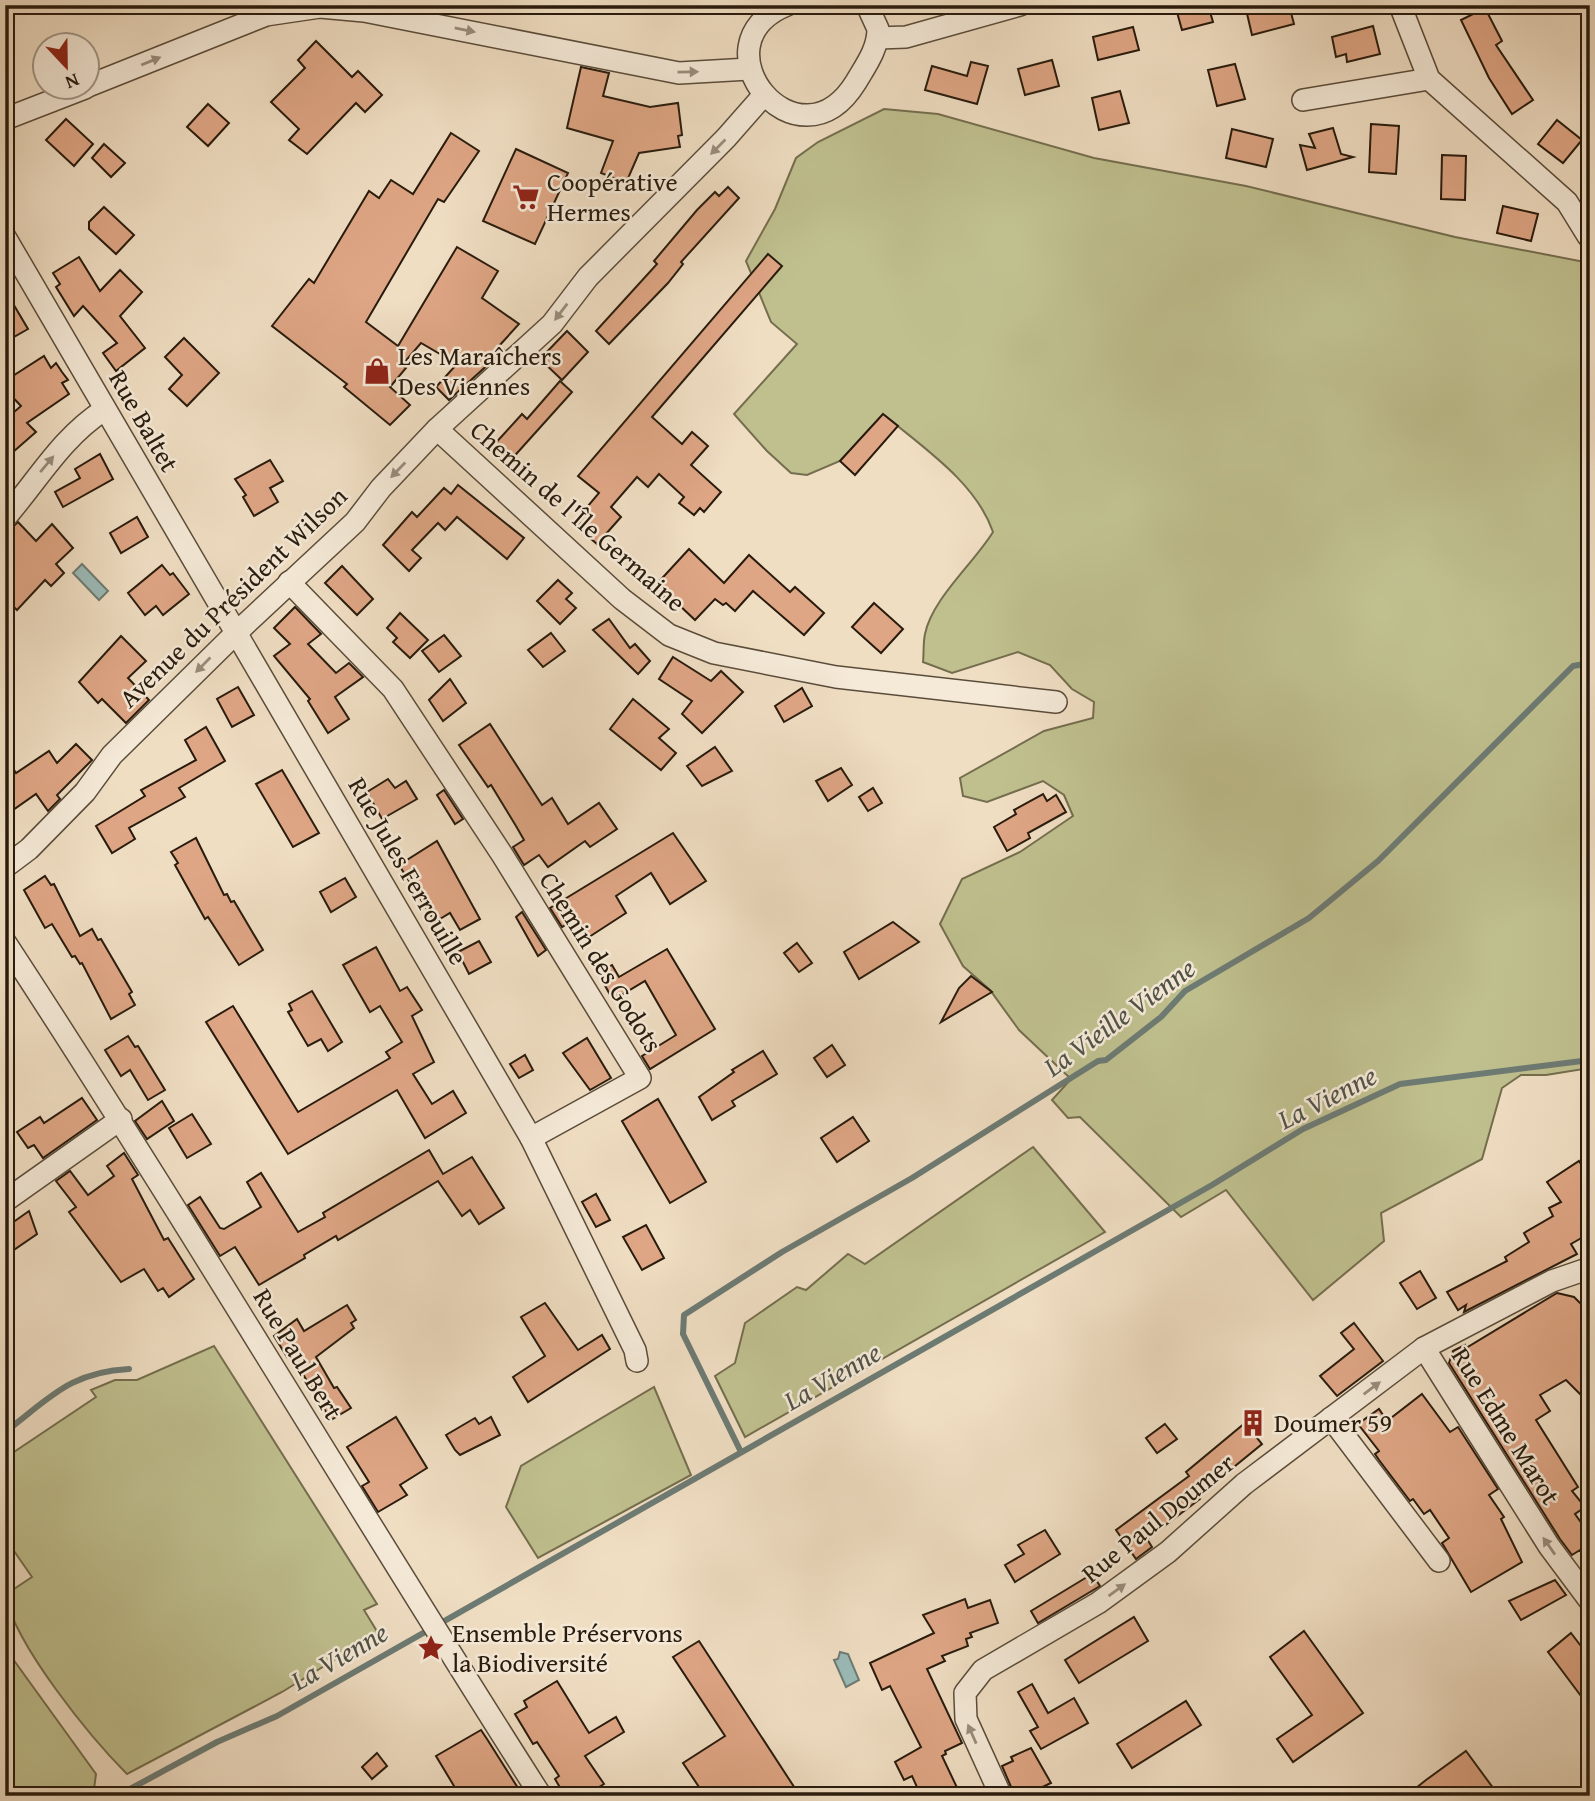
<svg xmlns="http://www.w3.org/2000/svg" width="1595" height="1801" font-family="'Gentium Book Plus',serif">
  <style>
    .green { fill: #c0c08f; stroke: #746e4e; stroke-width: 2 }
    .water { fill: #9bbbb8; stroke: #6d7b74; stroke-width: 2 }
    .lines { fill: none; stroke-linecap: round; stroke-linejoin: round }
    .stream { stroke: #6d7b74; stroke-width: 6 }
    .building { fill: #dfa685; stroke: #281b0d; stroke-width: 2 }
    .minor-casing { stroke: #5a4c3a; stroke-width: 24 }
    .minor { stroke: #f5ead8; stroke-width: 21 }
    .oneway { fill: #998d7d }
    .labels { text-anchor: middle; stroke-width: 5; stroke-linejoin: round; paint-order: stroke }
    .poi-label { font-size: 26px; fill: #281b0d; stroke: #f5ead8; text-anchor: start }
    .street-label { font-size: 26px; fill: #281b0d; stroke: #f5ead8 }
    .water-label { font-size: 28px; font-style: italic; fill: #505349; stroke: #f5ead8 }
  </style>
  <rect width="100%" height="100%" fill="#f0dec3"/>
  <filter id="stains"><feTurbulence type="fractalNoise" baseFrequency=".00286" numOctaves="4"/><feColorMatrix values="0 0 0 0 .2 0 0 0 0 .09 0 0 0 0 .02 0 0 0 .5 -.17"/></filter>
  <radialGradient id="worn" r=".72"><stop offset=".6" stop-color="#630" stop-opacity="0"/><stop offset="1" stop-color="#630" stop-opacity=".3"/></radialGradient>
  <g class="green">
    <path d="M884,109L938,114L1094,158L1246,186L1455,237L1590,263V1068L1546,1075H1521L1502,1088L1482,1159L1381,1213L1384,1241L1313,1300L1226,1190L1181,1217L1080,1117L1068,1118L1052,1100L1071,1079L1019,1030L990,990L963,966L940,924L962,879L1020,852L1073,816L1064,795L1043,781L987,802L963,796L960,778L1044,731L1093,718L1094,702L1072,689L1050,665L1018,652L952,673L923,662C924,653 923,643 925,634C932,599 974,563 993,532C976,482 922,447 883,414L840,461L807,475L791,473L767,451L734,414L797,344L771,322L746,261L775,209L796,158L818,142Z"/>
    <path d="M1033,1147L1105,1232L745,1437L715,1376L735,1363L745,1323L797,1287L806,1290L848,1254L865,1264Z"/>
    <path d="M214,1346L377,1604L364,1610L378,1633L282,1692L127,1774C90,1737 16,1646 5,1595L32,1577L5,1538V1458L96,1397L91,1390L115,1380H137Z"/>
    <path d="M654,1387L691,1475L538,1558L506,1507L521,1466Z"/>
    <path d="M5,1648L96,1774L94,1789L81,1796H5Z"/>
  </g>
  <g class="water">
    <path d="M82,564L108,591L99,600L73,573Z"/>
    <path d="M840,1652L848,1654L859,1680L846,1687L834,1660L838,1659Z"/>
  </g>
  <g class="lines">
    <g class="stream">
      <path d="M5,1432C50,1398 70,1372 129,1369"/>
      <path d="M741,1452L683,1334L684,1315L782,1252L912,1178L1098,1061L1106,1060L1161,1017L1185,991L1309,918L1378,861L1573,666L1590,663"/>
      <path d="M117,1796L217,1742L277,1716L1212,1185L1303,1129L1400,1084L1590,1060"/>
    </g>
  </g>
  <g class="building">
    <path d="M1175,5H1208L1213,22L1182,30Z"/>
    <path d="M1245,5H1289L1294,24L1252,35Z"/>
    <path d="M1485,8L1502,41L1496,45L1533,100L1512,114L1489,78L1461,20Z"/>
    <path d="M1373,26L1380,54L1347,62L1346,54L1336,57L1332,37Z"/>
    <path d="M1133,27L1139,50L1098,60L1093,37Z"/>
    <path d="M316,41L352,77L358,71L382,95L365,112L356,103L307,154L289,140L299,129L271,102L305,68L298,60Z"/>
    <path d="M1052,60L1059,86L1025,95L1018,69Z"/>
    <path d="M971,62L988,66L977,104L925,90L932,66L967,76Z"/>
    <path d="M1235,64L1245,99L1217,106L1208,70Z"/>
    <path d="M581,67L609,73L603,96L650,107L678,103L682,135L678,136L680,147L639,153L626,183L601,173L613,141L567,128Z"/>
    <path d="M1120,91L1129,123L1099,130L1092,98Z"/>
    <path d="M208,104L229,123L208,146L187,127Z"/>
    <path d="M66,119L93,144L74,166L46,140Z"/>
    <path d="M1557,120L1582,140L1563,163L1538,144Z"/>
    <path d="M1371,124L1399,126L1396,174L1369,172Z"/>
    <path d="M1333,128L1341,154L1353,157L1307,170L1300,145L1315,148L1309,134Z"/>
    <path d="M1232,129L1273,139L1266,167L1226,158Z"/>
    <path d="M451,133L479,151L444,202L438,199L366,322L398,346L457,247L498,271L482,298L519,324L499,346L504,350L449,400L436,387L457,364L421,343L402,365L406,368L390,387L410,405L390,425L344,387L347,384L272,326L309,279L314,283L369,191L379,198L391,180L413,194Z"/>
    <path d="M104,144L125,163L111,177L92,158Z"/>
    <path d="M516,149L568,173L535,244L483,221Z"/>
    <path d="M1442,155L1466,156L1465,200L1441,199Z"/>
    <path d="M728,187L739,198L681,262L683,264L668,283L609,344L596,331L657,264L654,261L697,210L715,192L719,196Z"/>
    <path d="M1503,206L1538,214L1531,241L1497,233Z"/>
    <path d="M104,207L134,235L116,254L89,229V222Z"/>
    <path d="M768,254L782,266L652,417L682,444L692,432L708,446L691,465L721,492L704,512L700,508L694,515L679,503L684,497L659,474L648,487L637,477L611,507L621,517L597,544L576,526L580,522L577,519L599,493L578,476Z"/>
    <path d="M79,257L100,291L120,270L142,292L120,316L145,348L116,371L103,353L117,343L83,306L74,316L56,287L60,284L53,273Z"/>
    <path d="M5,290L28,329L5,342Z"/>
    <path d="M567,331L588,352L562,380L540,359Z"/>
    <path d="M184,338L219,373L187,406L169,389L182,375L165,357Z"/>
    <path d="M44,356L51,368L56,363L62,372L68,380L62,383L69,394L27,423L36,432L5,459V420L21,406L5,389V381Z"/>
    <path d="M560,381L572,392L509,462L492,447L522,414L527,419Z"/>
    <path d="M883,414L898,426L855,475L840,461Z"/>
    <path d="M100,454L113,479L63,507L55,492L80,478L75,469Z"/>
    <path d="M270,460L283,481L270,488L278,502L254,516L243,497L246,495L235,479Z"/>
    <path d="M458,485L524,538L507,559L457,517L445,530L438,523L412,550L421,558L409,571L383,545L412,512L417,517L444,488L451,494Z"/>
    <path d="M137,517L148,537L121,553L110,533Z"/>
    <path d="M18,522L36,541L52,524L73,548L56,564L64,573L51,586L45,580L17,610L5,599V534Z"/>
    <path d="M689,549L724,583L749,555L790,592L795,587L824,613L804,635L753,591L735,611L726,603L723,605L715,599L695,620L678,604L675,607L654,587Z"/>
    <path d="M162,565L170,575L173,573L189,594L163,615L156,606L145,615L128,593Z"/>
    <path d="M342,566L373,599L357,615L325,583Z"/>
    <path d="M558,580L572,593L566,599L576,608L560,624L537,601Z"/>
    <path d="M874,603L903,629L881,653L852,627Z"/>
    <path d="M295,607L321,634L308,644L336,673L349,663L363,677L335,697L349,719L328,733L308,701L310,699L274,656L290,644L274,628Z"/>
    <path d="M400,613L428,640L410,658L393,642L397,638L387,628Z"/>
    <path d="M609,619L630,648L635,644L650,661L638,674L593,630Z"/>
    <path d="M551,633L565,651L543,667L528,650Z"/>
    <path d="M444,635L461,656L439,672L422,651Z"/>
    <path d="M121,636L146,661L128,678L149,700L126,723L102,699L98,703L79,682Z"/>
    <path d="M673,657L711,681L721,671L743,692L702,733L682,714L692,701L659,679Z"/>
    <path d="M450,679L466,703L443,721L429,700Z"/>
    <path d="M238,687L254,715L232,727L217,699Z"/>
    <path d="M802,688L812,706L784,722L775,706Z"/>
    <path d="M633,699L669,729L659,738L676,753L661,770L610,729Z"/>
    <path d="M490,724L542,805L552,798L568,824L599,803L617,829L590,847L585,841L548,867L539,855L524,865L513,847L524,840L516,826L491,785L488,787L459,745Z"/>
    <path d="M206,727L225,761L179,788L185,797L129,828L135,839L112,853L96,826L145,796L141,790L196,760L185,740Z"/>
    <path d="M76,744L92,760L57,795L60,799L48,811L36,794L13,810L5,797V756L16,773L49,751L57,763Z"/>
    <path d="M715,747L732,771L702,786L687,766Z"/>
    <path d="M841,768L852,785L828,801L816,781Z"/>
    <path d="M282,770L319,833L293,847L256,784Z"/>
    <path d="M388,779L395,788L406,781L417,799L382,819L367,792Z"/>
    <path d="M873,788L882,803L868,811L859,797Z"/>
    <path d="M444,790L463,819L455,824L437,795Z"/>
    <path d="M1043,794L1047,801L1056,795L1066,812L1028,833L1030,838L1007,851L994,827L1016,814L1014,810Z"/>
    <path d="M673,833L706,881L670,904L651,873L616,896L626,913L586,939L573,920L562,927L550,908Z"/>
    <path d="M196,838L224,895L227,894L231,902L234,901L263,950L239,965L208,917L205,919L175,865L178,863L171,852Z"/>
    <path d="M437,841L480,919L460,930L450,913L435,922L399,865Z"/>
    <path d="M45,876L51,885L54,884L80,936L92,929L98,940L101,939L132,992L129,994L135,1005L111,1019L82,963L80,964L75,956L72,957L52,924L45,928L24,890Z"/>
    <path d="M345,878L356,897L331,912L320,892Z"/>
    <path d="M522,912L546,950L538,956L516,917Z"/>
    <path d="M893,922L919,942L859,979L844,952Z"/>
    <path d="M479,941L491,962L469,974L458,952Z"/>
    <path d="M797,943L812,963L799,972L784,953Z"/>
    <path d="M376,947L400,991L407,987L422,1010L412,1016L434,1062L413,1074L432,1104L453,1091L466,1113L425,1138L397,1090L288,1154L206,1022L233,1006L298,1112L390,1058L386,1052L402,1042L380,1006L370,1012L343,965Z"/>
    <path d="M667,949L715,1029L650,1069L642,1056L676,1035L645,981L613,1000L598,973L612,965L619,977Z"/>
    <path d="M971,976L992,992L941,1022L959,988Z"/>
    <path d="M312,991L342,1042L328,1051L321,1039L308,1046L288,1012L292,1010L289,1004Z"/>
    <path d="M128,1036L135,1047L138,1046L165,1090L148,1100L130,1070L121,1076L105,1050Z"/>
    <path d="M587,1038L611,1078L590,1090L563,1053Z"/>
    <path d="M832,1045L845,1065L827,1077L814,1058Z"/>
    <path d="M763,1051L777,1074L732,1101L735,1106L712,1120L699,1097L734,1072L732,1070Z"/>
    <path d="M525,1055L533,1070L519,1078L510,1064Z"/>
    <path d="M82,1098L97,1120L43,1158L34,1145L28,1148L17,1132L40,1117L44,1123Z"/>
    <path d="M658,1099L706,1182L670,1203L622,1121Z"/>
    <path d="M162,1101L174,1121L147,1139L135,1121Z"/>
    <path d="M192,1114L211,1144L187,1158L169,1128Z"/>
    <path d="M853,1117L869,1141L837,1162L821,1138Z"/>
    <path d="M429,1150L443,1174L472,1157L504,1208L479,1224L470,1210L462,1216L438,1181L338,1240L336,1236L304,1255L305,1258L259,1285L235,1247L220,1256L188,1205L200,1197L220,1228L224,1229L261,1207L247,1182L261,1173L298,1232L325,1217L323,1213Z"/>
    <path d="M124,1153L138,1175L132,1179L164,1240L168,1238L194,1279L169,1297L163,1288L158,1291L144,1269L121,1282L69,1212L76,1207L56,1181L70,1171L88,1195L114,1176L107,1166Z"/>
    <path d="M1579,1161L1590,1178V1233L1571,1244L1577,1254L1464,1312L1466,1305L1458,1310L1447,1292L1507,1261L1505,1257L1529,1242L1524,1233L1553,1216L1549,1208L1561,1202L1547,1182Z"/>
    <path d="M596,1194L610,1220L596,1227L582,1202Z"/>
    <path d="M29,1211L37,1234L5,1256V1228Z"/>
    <path d="M646,1225L664,1258L642,1270L623,1237Z"/>
    <path d="M1420,1271L1436,1298L1417,1309L1400,1283Z"/>
    <path d="M1557,1293L1574,1297L1590,1313V1404L1566,1380L1540,1395L1550,1411L1536,1420L1578,1487L1572,1491L1585,1507L1575,1514L1590,1535V1563L1580,1550L1572,1555L1560,1539L1449,1363L1453,1351L1465,1345L1466,1348Z"/>
    <path d="M545,1303L578,1350L602,1335L610,1349L528,1402L513,1377L545,1356L521,1317Z"/>
    <path d="M347,1305L356,1320L351,1323L354,1328L316,1357L334,1388L337,1387L351,1408L331,1420L293,1358L290,1354L287,1357L274,1336L297,1319L304,1331Z"/>
    <path d="M1354,1323L1383,1361L1337,1396L1320,1376L1354,1349L1341,1333Z"/>
    <path d="M1422,1394L1450,1432L1458,1427L1498,1489L1489,1495L1504,1517L1501,1519L1522,1562L1471,1592L1442,1543L1449,1538L1430,1510L1424,1514L1413,1499L1410,1501L1379,1460L1375,1454L1379,1451L1358,1424L1379,1409L1387,1421Z"/>
    <path d="M396,1417L427,1468L400,1485L407,1495L378,1512L362,1486L369,1482L347,1447Z"/>
    <path d="M491,1417L500,1435L460,1455L455,1450L446,1435L475,1418L479,1424Z"/>
    <path d="M1245,1423L1262,1444L1202,1493L1200,1499L1147,1539L1152,1547L1136,1559L1116,1530L1189,1476L1186,1472Z"/>
    <path d="M1165,1424L1177,1439L1157,1453L1146,1438Z"/>
    <path d="M1045,1530L1060,1554L1015,1582L1005,1565L1024,1554L1018,1545Z"/>
    <path d="M1092,1574L1100,1586L1038,1623L1031,1611Z"/>
    <path d="M1555,1580L1566,1595L1521,1620L1509,1601Z"/>
    <path d="M965,1599L968,1608L990,1600L998,1623L970,1633L972,1637L966,1639L968,1646L942,1656L945,1661L927,1669L962,1743L945,1751L946,1754L942,1756L961,1796H921L912,1776L904,1780L895,1762L921,1747L890,1686L882,1690L870,1663L934,1633L923,1615Z"/>
    <path d="M1134,1617L1148,1641L1079,1683L1065,1660Z"/>
    <path d="M1304,1631L1363,1713L1293,1762L1277,1739L1312,1715L1270,1657Z"/>
    <path d="M1571,1633L1590,1658V1708L1548,1652Z"/>
    <path d="M699,1641L800,1796H705L683,1763L725,1736L673,1657Z"/>
    <path d="M557,1681L589,1733L616,1717L624,1732L585,1756L604,1784L584,1796H565L555,1779L559,1776L537,1742L533,1744L515,1714L527,1707L524,1701Z"/>
    <path d="M1032,1684L1048,1713L1074,1698L1088,1723L1041,1749L1030,1731L1038,1727L1018,1692Z"/>
    <path d="M1186,1701L1201,1725L1132,1768L1117,1744Z"/>
    <path d="M481,1730L487,1739L523,1796H460L436,1756Z"/>
    <path d="M1031,1748L1051,1783L1036,1790L1039,1796H1015L1002,1766L1013,1761L1011,1757Z"/>
    <path d="M1466,1751L1499,1796H1406L1426,1780Z"/>
    <path d="M377,1753L387,1766L372,1779L362,1767Z"/>
  </g>
  <g class="lines">
    <defs>
      <g id="minor">
        <path d="M787,5C691,44 798,176 856,82C866,65 878,49 878,29L867,5"/>
        <path d="M1400,5L1429,79L1567,202L1588,236"/>
        <path d="M878,38L906,37L1020,5"/>
        <path d="M88,86L266,15L320,7L364,11L679,73L749,69"/>
        <path d="M1303,100L1429,79"/>
        <path d="M5,119L85,88"/>
        <path d="M5,237L531,1138"/>
        <path d="M437,429L622,599L669,635L714,653L836,677L1056,702"/>
        <path d="M5,518C38,480 61,438 104,410"/>
        <path d="M289,582L393,689L503,856L640,1078L531,1138L635,1350L637,1361"/>
        <path d="M5,867L29,849L85,792L112,755L236,633L355,522L381,488L437,429L552,324L588,277L726,138L763,96"/>
        <path d="M5,942C189,1223 360,1513 541,1796"/>
        <path d="M5,1201L121,1119"/>
        <path d="M1424,1348L1549,1546L1590,1601"/>
        <path d="M1331,1418L1439,1561"/>
        <path d="M1001,1796L966,1719L965,1693L983,1670L1098,1603L1168,1552L1244,1484L1424,1348L1552,1281L1590,1268"/>
      </g>
    </defs>
    <use href="#minor" class="minor-casing"/>
    <use href="#minor" class="minor"/>
  </g>
  <defs><path id="oneway-solid" d="M-6-.8H1V-3.2L6.5 0L1 3.2V.8H-6Z" transform="scale(1.75)"/></defs>
  <g class="oneway">
    <use href="#oneway-solid" transform="translate(465 30) rotate(11)"/>
    <use href="#oneway-solid" transform="translate(151 61) rotate(-22)"/>
    <use href="#oneway-solid" transform="translate(688 72) rotate(-1)"/>
    <use href="#oneway-solid" transform="translate(718 147) rotate(135)"/>
    <use href="#oneway-solid" transform="translate(561 312) rotate(127)"/>
    <use href="#oneway-solid" transform="translate(47 464) rotate(-50)"/>
    <use href="#oneway-solid" transform="translate(398 470) rotate(134)"/>
    <use href="#oneway-solid" transform="translate(203 665) rotate(135)"/>
    <use href="#oneway-solid" transform="translate(1372 1388) rotate(-37)"/>
    <use href="#oneway-solid" transform="translate(1549 1546) rotate(-125)"/>
    <use href="#oneway-solid" transform="translate(1117 1590) rotate(-36)"/>
    <use href="#oneway-solid" transform="translate(972 1734) rotate(-114)"/>
  </g>
  <defs>
    <symbol id="supermarket-bare" viewBox="-9 -9 18 18"><path d="M-6-5.5h2.5l.6 2H6L4.5 2H-2.5L-4.4-4H-6ZM-1.5 3.2a1.3 1.3 0 1 0 .1 0ZM3 3.2a1.3 1.3 0 1 0 .1 0Z" fill="#8f2418" stroke="#f5ead8" stroke-width="2.5" paint-order="stroke"/></symbol>
    <symbol id="shop-bare" viewBox="-9 -9 18 18"><path d="M-5-2.5h2.3a2.7 3.5 0 0 1 5.4 0H5L5.5 6h-11ZM-1.5-2.5h3a1.5 2.3 0 0 0-3 0Z" fill="#8f2418" stroke="#f5ead8" stroke-width="2.5" paint-order="stroke"/></symbol>
    <symbol id="building-bare" viewBox="-9 -9 18 18"><path d="M-4-6H4V6H1V3H-1V6H-4ZM-2.5-4.3h1.7v1.8h-1.7ZM.8-4.3h1.7v1.8H.8ZM-2.5-1h1.7V.8h-1.7ZM.8-1h1.7V.8H.8Z" fill="#8f2418" stroke="#f5ead8" stroke-width="2.5" paint-order="stroke"/></symbol>
    <symbol id="sight-bare" viewBox="-9 -9 18 18"><path d="M0-6L1.8-2.2L6-1.7L2.9 1.2L3.7 5.4L0 3.3L-3.7 5.4L-2.9 1.2L-6-1.7L-1.8-2.2Z" fill="#8f2418" stroke="#f5ead8" stroke-width="2.5" paint-order="stroke"/></symbol>
  </defs>
  <g fill-rule="evenodd">
    <use href="#supermarket-bare" x="507" y="178" width="38" height="38"/>
    <use href="#shop-bare" x="358" y="352" width="38" height="38"/>
    <use href="#building-bare" x="1234" y="1404" width="38" height="38"/>
    <use href="#sight-bare" x="412" y="1629" width="38" height="38"/>
  </g>
  <g class="labels">
    <g class="poi-label">
      <text x="547" y="191">Coopérative<tspan x="547" dy="30">Hermes</tspan></text>
      <text x="398" y="365">Les Maraîchers<tspan x="398" dy="30">Des Viennes</tspan></text>
      <text x="1274" y="1432">Doumer 59</text>
      <text x="452" y="1642">Ensemble Préservons<tspan x="452" dy="30">la Biodiversité</tspan></text>
    </g>
    <g class="street-label">
      <text transform="translate(144 421) rotate(60)" y="9">Rue Baltet</text>
      <text transform="translate(578 516) rotate(41)" y="9">Chemin de l'Île Germaine</text>
      <text transform="translate(233 597) rotate(-44)" y="9">Avenue du Président Wilson</text>
      <text transform="translate(408 871) rotate(60)" y="9">Rue Jules Ferrouille</text>
      <text transform="translate(601 962) rotate(58)" y="9">Chemin des Godots</text>
      <text transform="translate(298 1354) rotate(59)" y="9">Rue Paul Bert</text>
      <text transform="translate(1506 1426) rotate(58)" y="9">Rue Edme Marot</text>
      <text transform="translate(1158 1518) rotate(-39)" y="9">Rue Paul Doumer</text>
    </g>
    <g class="water-label">
      <text transform="translate(1119 1017) rotate(-36)" y="10">La Vieille Vienne</text>
      <text transform="translate(1327 1097) rotate(-27)" y="10">La Vienne</text>
      <text transform="translate(832 1376) rotate(-30)" y="10">La Vienne</text>
      <text transform="translate(339 1656) rotate(-30)" y="10">La Vienne</text>
    </g>
  </g>
  <rect width="1595" height="1801" fill="none" stroke="#f0dec3" stroke-width="28"/>
  <rect x="7" y="7" width="1581" height="1787" fill="none" stroke="#281b0d" stroke-width="3.5"/>
  <rect x="14" y="14" width="1567" height="1773" fill="none" stroke="#281b0d" stroke-width="2"/>
  <g transform="translate(66 66) rotate(158)"><circle r="33" fill="#f5ead8" stroke="#a39787" stroke-width="2"/>
  <path d="M0-5L12 26L0 18L-12 26Z" fill="#8f2418"/>
  <text y="-10" font-size="19" font-weight="bold" text-anchor="middle" fill="#281b0d">N</text>
  </g>
  <rect width="100%" height="100%" filter="url(#stains)"/>
  <rect width="100%" height="100%" fill="url(#worn)"/>
</svg>
